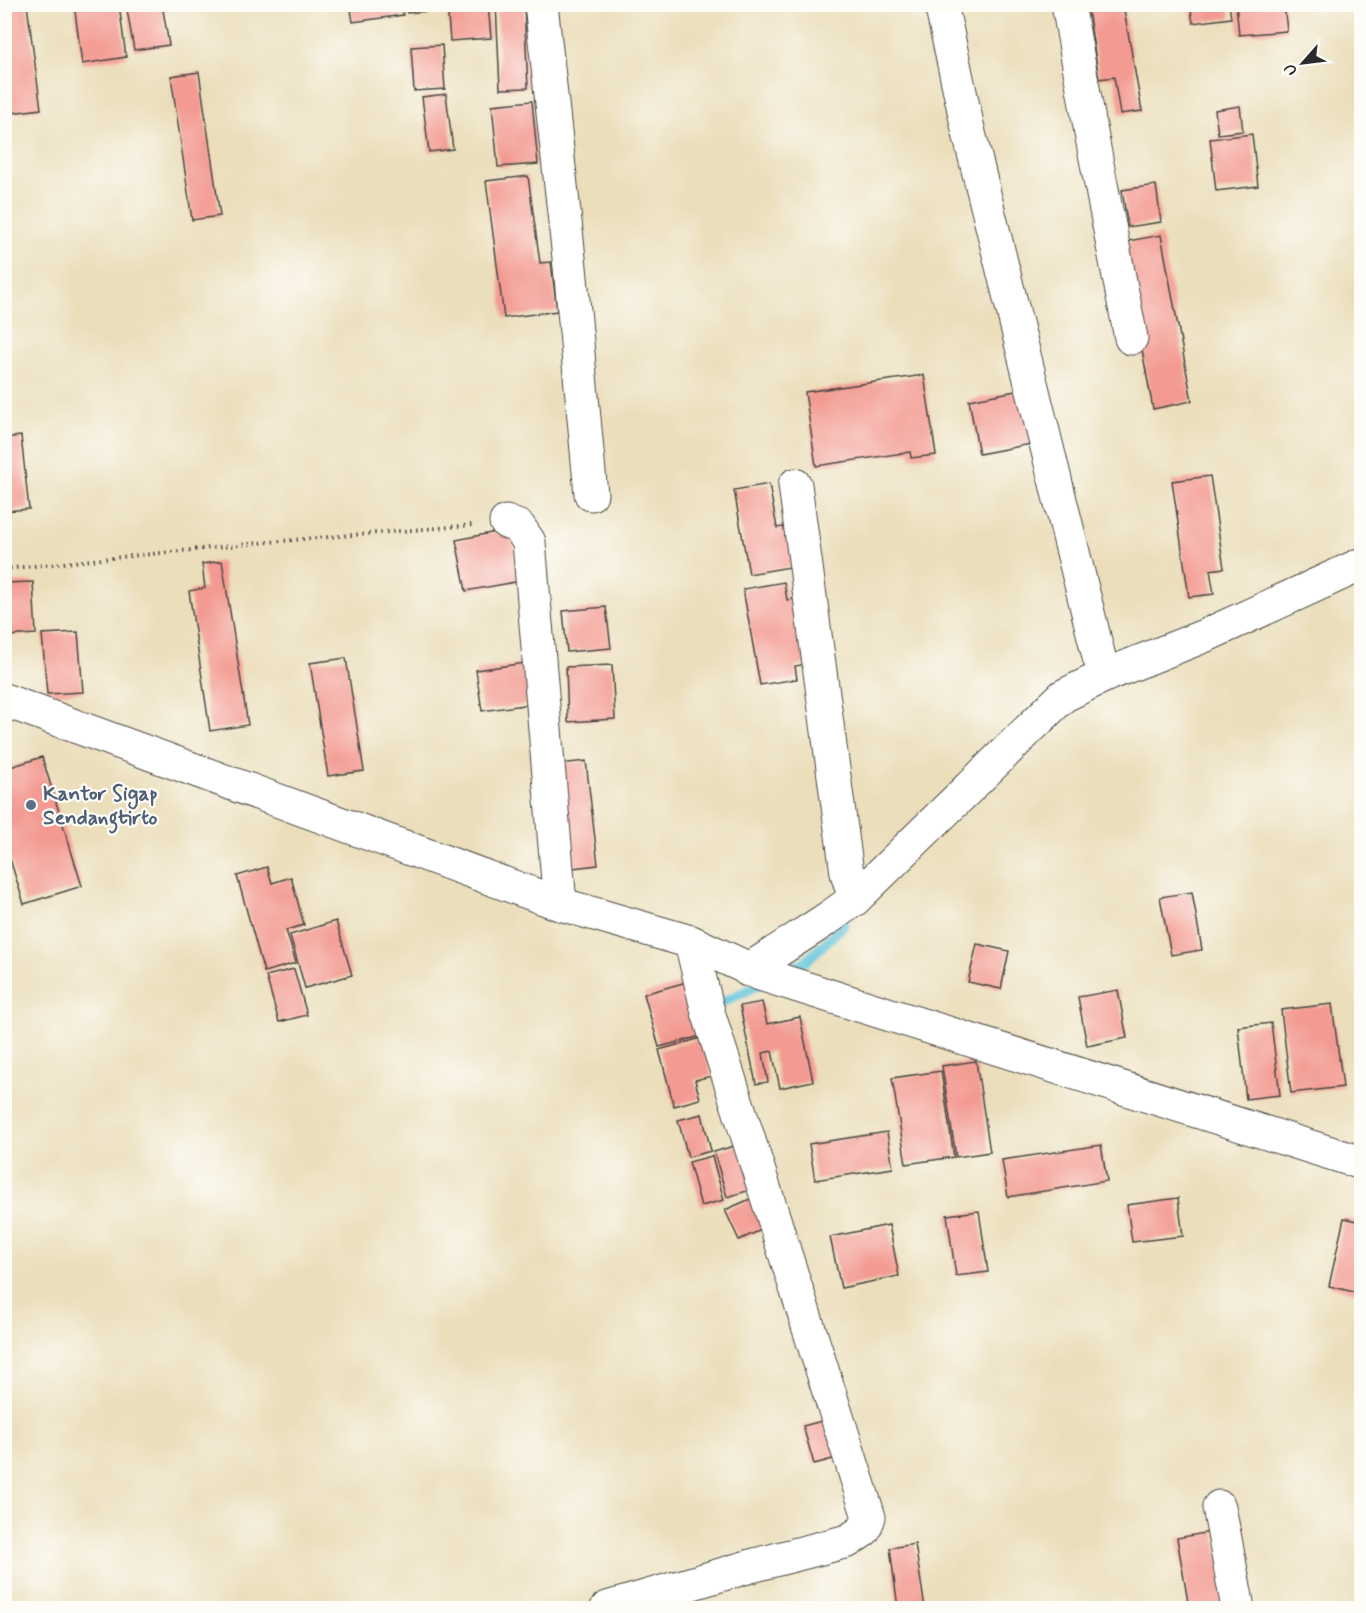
<svg xmlns="http://www.w3.org/2000/svg" width="1366" height="1613" font-family="Mynerve,sans-serif">
  <style>
    .lines { fill: none; stroke-linecap: round; stroke-linejoin: round }
    .stream { stroke: #5bc2d8; stroke-width: 10 }
    .building { fill: #f39b93 }
    .minor-casing { stroke: #484641; stroke-width: 35 }
    .path { stroke: #484641; stroke-width: 4; stroke-dasharray: 1.5 4.5; stroke-linecap: butt }
    .minor { stroke: #fff; stroke-width: 33 }
    .service-dot { fill: #5c6f8a; stroke: #fdfcf7; stroke-width: 2 }
    .labels { text-anchor: middle; stroke-width: 4.5; stroke-linejoin: round; paint-order: stroke }
    .service-label { font-size: 21px; font-weight: bold; fill: #4e5e75; stroke: #fdfcf7; text-anchor: start }
  </style>
  <rect width="100%" height="100%" fill="#fdfcf7"/>
  <filter id="ink" filterUnits="userSpaceOnUse"><feTurbulence type="fractalNoise" baseFrequency=".0167" numOctaves="2"/><feDisplacementMap in="SourceGraphic" scale="12" xChannelSelector="R" yChannelSelector="G"/><feConvolveMatrix kernelMatrix="1 2 1 2 8 2 1 2 1" color-interpolation-filters="sRGB"/></filter>
  <filter id="wash" filterUnits="userSpaceOnUse"><feTurbulence type="fractalNoise" baseFrequency=".008" numOctaves="4" result="noise"/><feDisplacementMap in="SourceGraphic" scale="24" xChannelSelector="R" yChannelSelector="G"/><feGaussianBlur stdDeviation="1.35" result="paint"/><feColorMatrix in="noise" values="0 0 0 0 0 0 0 0 0 0 0 0 0 0 0 0 0 1.4 0 .05"/><feComposite in="paint" operator="in"/></filter>
  <g filter="url(#wash)">
    <rect width="100%" height="100%" fill="#ebdebb"/>
    <g class="lines">
      <g class="stream">
        <path d="M781,974L806,961L844,925"/>
        <path d="M716,1011L715,1006L764,982"/>
      </g>
    </g>
    <g id="blocks">
      <g class="building">
        <path d="M74,4H119L126,57L82,64Z"/>
        <path d="M126,4H190V6L163,10L169,45L134,50Z"/>
        <path d="M350,4H401L403,15L353,22Z"/>
        <path d="M406,4H442V10L407,13Z"/>
        <path d="M447,4H488L491,38L450,41Z"/>
        <path d="M496,4H524L528,88L500,89Z"/>
        <path d="M1087,4H1123L1142,111L1120,114L1114,77L1099,79Z"/>
        <path d="M1190,4H1229L1231,18L1193,23Z"/>
        <path d="M1236,4H1284L1287,31L1239,35Z"/>
        <path d="M4,5H27L41,109L4,114Z"/>
        <path d="M442,45L445,89L414,91L411,47Z"/>
        <path d="M199,72L220,216L192,220L171,76Z"/>
        <path d="M446,94L453,149L429,152L422,97Z"/>
        <path d="M532,101L538,164L498,167L492,105Z"/>
        <path d="M1240,106L1243,131L1218,134L1215,110Z"/>
        <path d="M1252,134L1258,186L1216,191L1210,139Z"/>
        <path d="M528,176L540,263L551,262L557,311L504,318L486,181Z"/>
        <path d="M1156,185L1161,222L1128,227L1122,190Z"/>
        <path d="M1161,235L1192,401L1153,409L1122,242Z"/>
        <path d="M924,375L936,455L911,458L910,452L816,466L805,392Z"/>
        <path d="M1021,390L1031,444L979,454L969,400Z"/>
        <path d="M21,436L29,509L4,511V438Z"/>
        <path d="M1210,476L1224,568L1210,570L1214,594L1189,597L1172,481Z"/>
        <path d="M769,484L777,528L795,525L802,565L749,574L734,490Z"/>
        <path d="M511,529L521,581L466,591L456,540Z"/>
        <path d="M222,561L248,725L210,731L189,591L205,588L202,564Z"/>
        <path d="M33,582L36,634L6,636L4,583Z"/>
        <path d="M784,582L787,600L802,598L813,663L795,666L797,679L760,685L743,589Z"/>
        <path d="M606,607L611,648L567,652L563,611Z"/>
        <path d="M78,632L83,692L47,694L42,634Z"/>
        <path d="M346,658L364,771L328,776L310,663Z"/>
        <path d="M532,662L538,703L482,711L476,670Z"/>
        <path d="M612,665L615,719L568,722L566,667Z"/>
        <path d="M42,757L82,886L24,904L4,840V769Z"/>
        <path d="M586,761L598,865L573,868L560,764Z"/>
        <path d="M267,867L272,883L291,877L304,925L286,930L296,963L264,972L237,876Z"/>
        <path d="M1192,892L1202,950L1171,955L1160,897Z"/>
        <path d="M336,921L352,975L305,988L290,935Z"/>
        <path d="M977,944L1009,951L1001,989L968,982Z"/>
        <path d="M294,969L307,1015L279,1022L266,976Z"/>
        <path d="M697,979L712,1033L659,1047L644,994Z"/>
        <path d="M1118,990L1127,1038L1087,1046L1078,997Z"/>
        <path d="M762,1002L767,1024L800,1017L813,1081L780,1088L772,1051L763,1053L768,1082L756,1084L740,1006Z"/>
        <path d="M1332,1004L1343,1087L1291,1093L1281,1010Z"/>
        <path d="M1271,1023L1280,1095L1246,1099L1238,1027Z"/>
        <path d="M701,1038L712,1076L695,1080L700,1099L674,1106L659,1050Z"/>
        <path d="M976,1061L990,1152L956,1157L942,1066Z"/>
        <path d="M941,1071L954,1157L906,1164L892,1078Z"/>
        <path d="M702,1114L711,1151L688,1157L678,1120Z"/>
        <path d="M887,1132L893,1168L815,1180L809,1144Z"/>
        <path d="M744,1143L757,1188L727,1197L714,1152Z"/>
        <path d="M1101,1145L1107,1181L1008,1197L1002,1160Z"/>
        <path d="M712,1156L724,1200L701,1206L689,1162Z"/>
        <path d="M757,1196L770,1226L739,1240L725,1210Z"/>
        <path d="M1178,1198L1183,1236L1132,1242L1127,1205Z"/>
        <path d="M979,1211L988,1272L956,1276L947,1215Z"/>
        <path d="M1344,1218L1362,1222V1294L1329,1286Z"/>
        <path d="M889,1225L899,1276L841,1288L830,1237Z"/>
        <path d="M833,1418L844,1456L814,1464L803,1426Z"/>
        <path d="M1215,1531L1229,1605L1207,1608H1189L1177,1538Z"/>
        <path d="M915,1544L925,1608H898L890,1548Z"/>
      </g>
    </g>
  </g>
  <g filter="url(#ink)">
    <use href="#blocks" fill-opacity="0" stroke="#484641" stroke-width="1.5"/>
    <g class="lines">
      <defs>
        <g id="minor">
          <path d="M541,4L570,267L591,494"/>
          <path d="M941,4L968,129L1099,657L1106,675"/>
          <path d="M1068,4L1092,138L1131,338"/>
          <path d="M506,522L519,527L529,542L560,904"/>
          <path d="M4,700L560,904L691,942L760,974L1362,1163"/>
          <path d="M855,899L1063,696L1106,675L1209,634L1362,564"/>
          <path d="M748,970L827,919L855,899L847,873L795,485"/>
          <path d="M1219,1507L1238,1608"/>
          <path d="M607,1608L751,1566L848,1541L864,1530L869,1517L708,1012L691,942"/>
        </g>
      </defs>
      <use href="#minor" class="minor-casing"/>
      <path class="path" d="M4,569L269,542L473,525"/>
      <use href="#minor" class="minor"/>
    </g>
  </g>
  <circle class="service-dot" cx="31" cy="805" r="6"/>
  <g class="labels">
    <g class="service-label">
      <text x="43" y="800">Kantor Sigap<tspan x="43" dy="24">Sendangtirto</tspan></text>
    </g>
  </g>
  <rect width="1366" height="1613" fill="none" stroke="#fdfcf7" stroke-width="24"/>
  <g transform="translate(1303 63) rotate(242)" stroke="#fdfcf7" stroke-width="4.5" paint-order="stroke">
  <path d="M0-4.5L10 22L0 15L-10 22Z" fill="#2b2b2b"/>
  <text y="-9" font-size="16" font-weight="bold" text-anchor="middle" fill="#2b2b2b">U</text>
  </g>
</svg>
